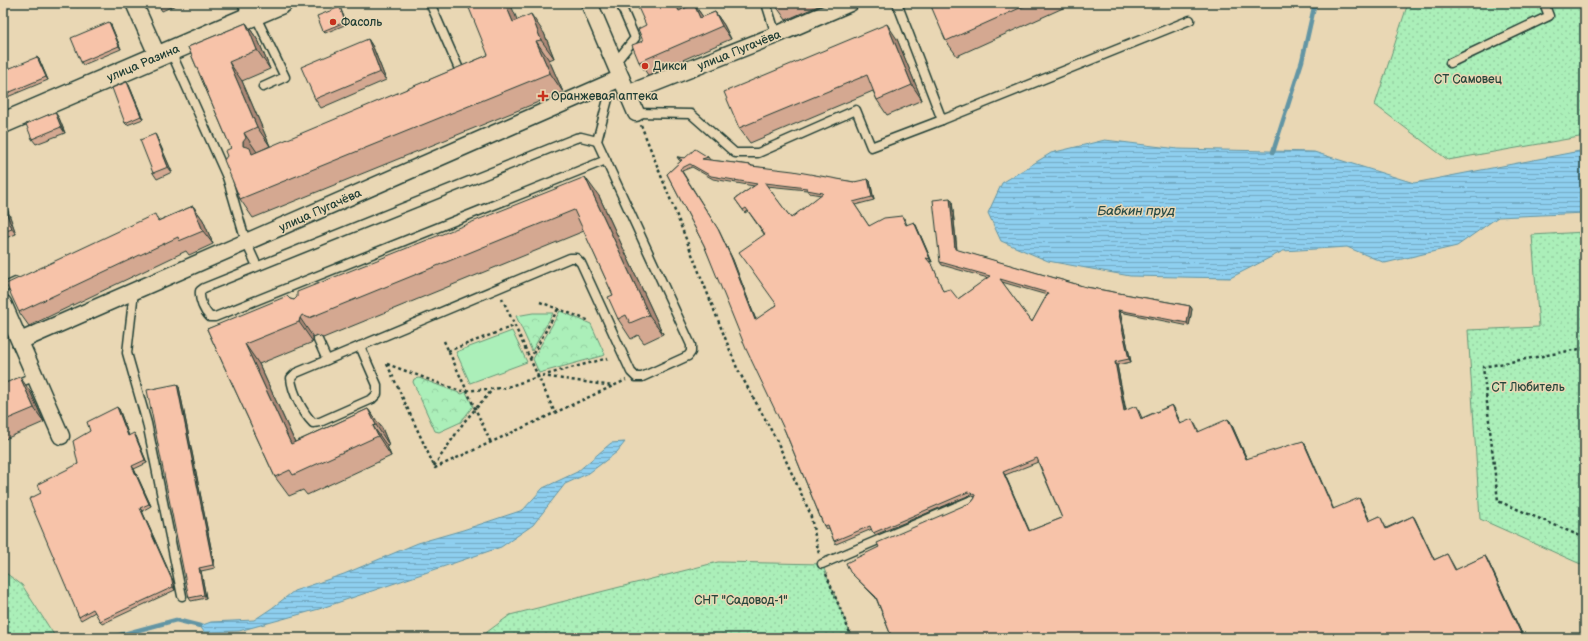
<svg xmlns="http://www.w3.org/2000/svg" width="1588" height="641" font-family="'Balsamiq Sans',sans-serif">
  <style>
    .park { fill: url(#park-crowns); stroke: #659676 }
    .garden { fill: url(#garden-dots); stroke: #659676 }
    .pitch { fill: #abefb9; stroke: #659676 }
    .water { fill: url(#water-rules); stroke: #6295a4 }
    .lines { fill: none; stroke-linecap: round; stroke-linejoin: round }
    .stream { stroke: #6295a4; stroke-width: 4.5 }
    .service-casing { stroke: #1f3d34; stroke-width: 11 }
    .minor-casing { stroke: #1f3d34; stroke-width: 19 }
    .tertiary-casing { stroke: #1f3d34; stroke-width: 23 }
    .path { stroke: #1f3d34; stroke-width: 2.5; stroke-dasharray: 3 3; stroke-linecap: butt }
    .service { stroke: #e9d7b4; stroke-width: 8 }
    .minor { stroke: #e9d7b4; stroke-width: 16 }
    .tertiary { stroke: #e9d7b4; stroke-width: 20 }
    .wall { fill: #d4a891; stroke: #1f3d34; fill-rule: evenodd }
    .shaded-wall { fill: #ad8876; stroke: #1f3d34 }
    .building { fill: #f7c3a9; stroke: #1f3d34; fill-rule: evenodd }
    .poi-dot { fill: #c8321e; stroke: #e9d7b4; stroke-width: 1.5 }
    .labels { text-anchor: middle; stroke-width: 3; stroke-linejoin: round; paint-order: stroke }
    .poi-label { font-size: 12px; fill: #1f3d34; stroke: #e9d7b4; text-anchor: start }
    .street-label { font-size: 12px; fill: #1f3d34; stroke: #e9d7b4 }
    .park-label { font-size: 12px; fill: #26463b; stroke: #e9d7b4 }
    .water-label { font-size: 13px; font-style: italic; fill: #2a4c47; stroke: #e9d7b4 }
  </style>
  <defs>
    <pattern id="park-crowns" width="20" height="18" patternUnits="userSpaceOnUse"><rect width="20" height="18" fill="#abefb9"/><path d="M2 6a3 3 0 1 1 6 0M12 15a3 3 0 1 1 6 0" fill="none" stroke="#93cea0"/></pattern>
    <pattern id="garden-dots" width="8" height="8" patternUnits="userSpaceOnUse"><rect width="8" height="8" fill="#abefb9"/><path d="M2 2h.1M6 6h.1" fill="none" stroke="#93cea0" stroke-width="1.8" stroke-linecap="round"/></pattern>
    <pattern id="water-rules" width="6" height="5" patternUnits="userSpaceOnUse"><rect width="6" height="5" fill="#8ecfef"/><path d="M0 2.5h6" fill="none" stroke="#73a9c2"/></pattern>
  </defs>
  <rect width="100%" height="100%" fill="#e9d7b4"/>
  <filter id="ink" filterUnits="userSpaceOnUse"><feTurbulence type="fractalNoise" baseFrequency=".025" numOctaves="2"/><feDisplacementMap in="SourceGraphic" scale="8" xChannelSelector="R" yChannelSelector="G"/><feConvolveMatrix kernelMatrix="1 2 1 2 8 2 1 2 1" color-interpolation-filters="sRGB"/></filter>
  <g filter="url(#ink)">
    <g class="park">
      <path d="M560,311L591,324L605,355L539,373L533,359Z"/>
      <path d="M533,313H553L532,351L516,316Z"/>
      <path d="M419,378L462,394L466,392L473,406L461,422L439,432L435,431L413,382L414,379Z"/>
    </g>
    <g class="garden">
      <path d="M1408,3H1585V136L1448,160L1375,105Z"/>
      <path d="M1585,232V566L1480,519L1468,330L1539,327L1532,235Z"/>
      <path d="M718,562L822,564L852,638H479L510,615Z"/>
      <path d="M3,571L22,585L56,638H3Z"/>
    </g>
    <path class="pitch" d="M512,331L527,362L470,383L456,352Z"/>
    <g class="water">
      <path d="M1105,140L1178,149L1314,152L1414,183L1585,150V213L1498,217L1457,246L1385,263L1347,247L1283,251L1230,278L1130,276L1048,261L1001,241L988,213L1002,183L1051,153Z"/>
      <path d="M625,442L617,452L589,473L565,484L533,525L501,547L319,609L239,631L204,632L200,626L211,622L254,620L272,608L294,591L344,574L418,543L463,530L523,510L543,488L577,472L611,443Z"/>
    </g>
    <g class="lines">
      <g class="stream">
        <path d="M1273,152L1302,61L1315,3"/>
        <path d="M50,638H57"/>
        <path d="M109,638L176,620L200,626"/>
      </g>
      <defs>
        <g id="service">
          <path d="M242,3L248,17"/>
          <path d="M430,3L462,76"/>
          <path d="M766,3L776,35"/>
          <path d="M897,3L942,120L1190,20"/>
          <path d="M255,15L285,77L263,87"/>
          <path d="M171,52L227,177L235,174"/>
          <path d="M615,63L635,38L620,3"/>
          <path d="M1450,63L1549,16L1544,3"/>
          <path d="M636,113L691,114L735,153H758L856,110L871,147L942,120"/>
          <path d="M597,141L581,137L576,138L204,288L200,291C199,300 204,311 210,317H215L606,160"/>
          <path d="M227,177L246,242L257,266"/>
          <path d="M3,288L16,282"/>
          <path d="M134,291L127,353L147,423L182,596"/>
          <path d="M318,340L327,360L570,258H576L581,263L631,372L636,377H642L688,356L691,352V345L597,141L608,99L606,84"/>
          <path d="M327,360L296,373L291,378C292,392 303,413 313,423L320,422L372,399L377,394V385L360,346"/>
          <path d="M3,390L35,376"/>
          <path d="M822,564L972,500"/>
        </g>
        <g id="minor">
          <path d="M134,3L158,57"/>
          <path d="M589,3L636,113"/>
          <path d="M627,94L776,35L850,3"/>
          <path d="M3,303L61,436"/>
          <path d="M20,341L621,78"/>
        </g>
        <path id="tertiary" d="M3,123L282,3"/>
      </defs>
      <use href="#service" class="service-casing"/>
      <use href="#minor" class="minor-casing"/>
      <use href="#tertiary" class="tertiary-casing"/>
      <g class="path">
        <path d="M641,125L737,368L776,439L810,513L819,554"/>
        <path d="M502,298L555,413"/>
        <path d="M540,302L590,321"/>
        <path d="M444,341L491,443"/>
        <path d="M1585,348L1483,367L1498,501L1585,538"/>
        <path d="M448,351L514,326"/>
        <path d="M530,359L558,309"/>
        <path d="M387,364L435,468L626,380"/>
        <path d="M387,364L460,391L504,388L541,376L608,358"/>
        <path d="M542,376L613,386"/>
        <path d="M434,466L464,422L493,389"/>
        <path d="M826,574L852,638"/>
      </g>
      <use href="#service" class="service"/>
      <use href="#minor" class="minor"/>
      <use href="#tertiary" class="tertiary"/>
    </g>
    <g class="wall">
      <path d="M74,3H87L77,7Z"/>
      <path d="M157,3H180L162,11Z"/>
      <path d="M774,3H825L786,20Z"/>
      <path d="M938,3H1074L957,56L946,41Z"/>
      <path d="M694,4L703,17L715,12L724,25L731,39L648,75L639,62L643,41L682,10Z"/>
      <path d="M340,7L341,10L347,24L325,33L323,31Z"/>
      <path d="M517,20L544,33L554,58L549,60L563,92L253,218L240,199L227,156L231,148L188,47L246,23L259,42L270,69L242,81L270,146L257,152V153L488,55Z"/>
      <path d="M109,22L111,25L121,49L83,65L81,62Z"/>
      <path d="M368,39L373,47L386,80L321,108L315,99Z"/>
      <path d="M897,39L922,100L887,115L877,100L873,91L750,143L739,128Z"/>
      <path d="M37,57L39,59L48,80L5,98L3,94Z"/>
      <path d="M129,85L143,119L127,125L125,123Z"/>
      <path d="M59,118L65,133L36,144L32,139Z"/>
      <path d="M155,134L158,140L172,172L157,179L153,173Z"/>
      <path d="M677,157L685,158L708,157L710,160H709L751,165L752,166L854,182L870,181L874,200L855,205L869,226L904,218L907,225H916L932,262L929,261L934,269L943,291L958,299L988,278L942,265L940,262L950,198L952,201L957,250L1086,287L1190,306L1192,309L1189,326L1120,312L1131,362L1117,365L1126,410L1138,409L1142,418L1172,405L1174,408L1181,424L1194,422L1199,432L1230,421L1247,459L1305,444L1333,509L1361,501L1370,521L1380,516L1386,528L1413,516L1415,519L1434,560L1447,554L1456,570L1485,556L1487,559L1524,638H892L876,598L850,572L879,547L972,502L975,498V497L970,495L875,535L872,529L836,544L834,541L829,528L826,529L824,526L785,431L704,245L667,174L681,161L679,160ZM692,167L713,179L754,186L735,199L745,213L748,211L764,234L777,305L756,320L733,260L719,231L682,171ZM767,186L807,190L809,193L821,195L791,218ZM1002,282L1047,295L1032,322ZM1038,462L1062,518L1029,531L1005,475Z"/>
      <path d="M599,196L663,334L644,343L638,335L631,339L618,319L613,295L584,231L323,338L316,335L313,337V342L259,364L295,442L368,409L382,428L389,445L387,446L391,456L307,495L303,490L289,496L275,477L207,329L290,299L294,300Z"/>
      <path d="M3,198L16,234L3,239Z"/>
      <path d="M193,206L203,220L213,244L189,255L186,251L29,326L19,312L160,220Z"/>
      <path d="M3,384L30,391L44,422L3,440Z"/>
      <path d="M179,387L215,568L201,571L206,598L191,601L189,598Z"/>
      <path d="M117,407L119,409L129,436H136L147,463L134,469L151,506L142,511L174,583L175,590L102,624L95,612L81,620L79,617L41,493L78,464L90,431Z"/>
    </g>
    <g class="shaded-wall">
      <path d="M505,3H510L526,40L513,22Z"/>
      <path d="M675,3H679L688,24L679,11Z"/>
      <path d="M694,4L703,17L700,18Z"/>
      <path d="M340,7L341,10L347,24L345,22Z"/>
      <path d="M715,12L724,25L731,39L722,26Z"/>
      <path d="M531,14L544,33L554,58L541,40Z"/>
      <path d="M109,22L111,25L121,49L119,46Z"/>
      <path d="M246,23L259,42L270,69L257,50Z"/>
      <path d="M887,24L897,39L922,100L912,85Z"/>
      <path d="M368,39L373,47L386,80L380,72Z"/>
      <path d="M536,41L549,60L563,92L550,73Z"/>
      <path d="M37,57L39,59L48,80L46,77Z"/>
      <path d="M229,62L242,81L270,146L257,127Z"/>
      <path d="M127,82L129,85L143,119L141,116Z"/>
      <path d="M55,112L59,118L65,133L61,127Z"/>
      <path d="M244,133L257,152L259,157L257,159L243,146V142Z"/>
      <path d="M155,134L158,140L172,172L168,167Z"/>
      <path d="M680,169L719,231L733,260L757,323L755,320Z"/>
      <path d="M585,177L599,196L663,334L649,315Z"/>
      <path d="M868,179L870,181L874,200L872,197Z"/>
      <path d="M3,198L4,199L16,234L12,229L3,202Z"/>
      <path d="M950,198L952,201L957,252L955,249Z"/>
      <path d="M193,206L203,220L213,244L203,231Z"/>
      <path d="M914,222L916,225L932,262L930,259Z"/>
      <path d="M1190,306L1192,309L1189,326L1187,323Z"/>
      <path d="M1118,310L1120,312L1131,362L1129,359Z"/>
      <path d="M300,318L313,337V342L299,322Z"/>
      <path d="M245,344L259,364L305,464L291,444Z"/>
      <path d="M1115,362L1117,365L1126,414L1124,411Z"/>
      <path d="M20,377L30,391L44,422L34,408Z"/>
      <path d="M177,384L179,387L215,568L213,565Z"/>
      <path d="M1172,405L1174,408L1182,427L1180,424Z"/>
      <path d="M117,407L119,409L130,439L128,436Z"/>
      <path d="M368,409L382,428L389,445L376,425Z"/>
      <path d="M1228,419L1230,421L1248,462L1246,459Z"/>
      <path d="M373,426L387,446L391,456L378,436Z"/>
      <path d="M134,433L136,436L147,463L145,460Z"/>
      <path d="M1303,441L1305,444L1335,512L1333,509Z"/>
      <path d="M132,466L134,469L151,506L149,504Z"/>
      <path d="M1003,472L1005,475L1031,534L1029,531Z"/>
      <path d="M1359,498L1361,501L1371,524L1369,521Z"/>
      <path d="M140,508L142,511L174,583L175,590L173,587Z"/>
      <path d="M1413,516L1415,519L1436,563L1434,560Z"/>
      <path d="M1485,556L1487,559L1524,638H1523Z"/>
      <path d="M199,568L201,571L206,598L204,595Z"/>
    </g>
    <g class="building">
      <path d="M467,3H505L513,22L531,14L541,40L536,41L550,73L240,199L224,160L227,156L225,151L231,148L188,47L246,23L257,50L229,62L257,127L244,133L246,138L243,142V146L250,148L252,154L488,55Z"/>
      <path d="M636,3H675L679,11L694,4L700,18L715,12L722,26L639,62L632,45L643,41L638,29L646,25Z"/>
      <path d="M938,3H1031L946,41L931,6Z"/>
      <path d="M340,7L345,22L323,31L317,16Z"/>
      <path d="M109,22L119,46L81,62L71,38Z"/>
      <path d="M887,24L912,85L877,100L867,75L739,128L724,92Z"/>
      <path d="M368,39L380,72L315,99L301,67Z"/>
      <path d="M37,57L46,77L3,95V71Z"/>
      <path d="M127,82L141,116L125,123L112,88Z"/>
      <path d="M55,112L61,127L32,139L26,124Z"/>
      <path d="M155,134L168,167L153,173L140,140Z"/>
      <path d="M695,149L708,157L702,159L751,165V166L793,171L854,182L868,179L872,197L853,202L869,226L884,218L902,216L906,225L914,222L930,259L926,258L933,266L943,291L950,289L958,299L990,276L940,262L933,200L950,198L955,249L1086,287L1190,306L1187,323L1118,310L1129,359L1115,362L1124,411L1136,406L1141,419L1172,405L1180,424L1192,419L1198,432L1228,419L1246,459L1303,441L1333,509L1359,498L1369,521L1380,516L1386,529L1413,516L1434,560L1447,554L1455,570L1485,556L1523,638H892L876,597L850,572L846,563L879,547L877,543L972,502L975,498V495L968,492L873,533L870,526L834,541L828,525L824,526L785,431L746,349L704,245L667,174L682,160L677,157L685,158ZM690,164L711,176L757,184L735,199L743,210L746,208L765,234L739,252L777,305L755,320L731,257L718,229L680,169ZM765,183L807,188V190L823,193L791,218ZM1000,279L1048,293L1032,322ZM1037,458L1062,518L1029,531L1003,472Z"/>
      <path d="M585,177L649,315L630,323L626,315L618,319L608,297L613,295L574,210L309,318L302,315L300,318L299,322L245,344L291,444L368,409L376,425L373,426L378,436L293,475L290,470L275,477L207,329L287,296L290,299L294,300L297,297V292Z"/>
      <path d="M3,202L12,229L3,232Z"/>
      <path d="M193,206L203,231L179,241L178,237L19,312L6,284L155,214L158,221Z"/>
      <path d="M20,377L34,408L3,421V384Z"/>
      <path d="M177,384L213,565L199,568L204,595L189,598L147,390Z"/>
      <path d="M117,407L128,436L134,433L145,460L132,466L149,504L140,508L172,580L173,587L100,621L93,609L79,617L29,499L41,493L38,484L78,464L73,441L90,431L87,422Z"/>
    </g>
  </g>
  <g class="poi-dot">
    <circle cx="333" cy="22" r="4"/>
    <circle cx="645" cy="66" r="4"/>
    <path d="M541 90h4v4h4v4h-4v4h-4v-4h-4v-4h4z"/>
  </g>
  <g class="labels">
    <g class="poi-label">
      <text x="341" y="26">Фасоль</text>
      <text x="653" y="70">Дикси</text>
      <text x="551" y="100">Оранжевая аптека</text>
    </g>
    <g class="street-label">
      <text transform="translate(739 50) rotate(-22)" y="4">улица Пугачёва</text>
      <text transform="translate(143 63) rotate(-23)" y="4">улица Разина</text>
      <text transform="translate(320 210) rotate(-24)" y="4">улица Пугачёва</text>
    </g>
    <g class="park-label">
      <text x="1468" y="83">СТ Самовец</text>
      <text x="1528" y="391">СТ Любитель</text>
      <text x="741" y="604">СНТ "Садовод-1"</text>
    </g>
    <g class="water-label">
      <text x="1136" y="215">Бабкин пруд</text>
    </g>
  </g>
  <rect width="1588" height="641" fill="none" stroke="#e9d7b4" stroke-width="16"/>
  <rect x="8" y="8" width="1572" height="625" fill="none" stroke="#1f3d34" stroke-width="1.5" filter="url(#ink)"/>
</svg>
